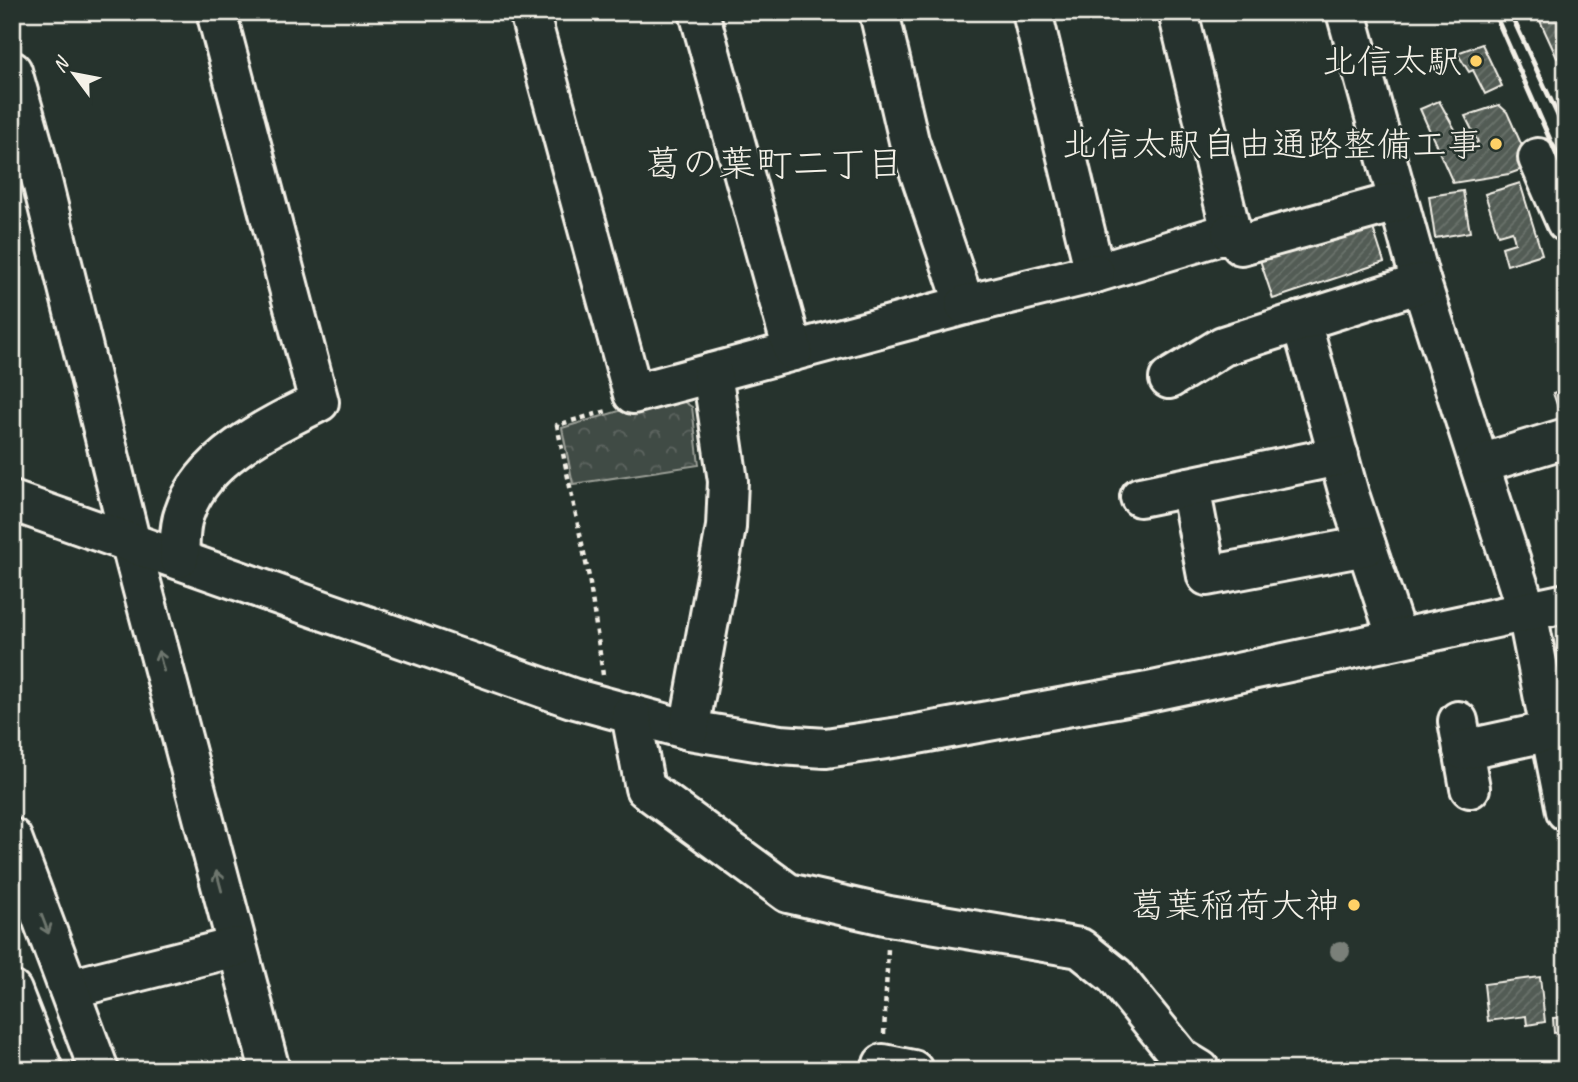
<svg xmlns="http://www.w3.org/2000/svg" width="1578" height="1082" font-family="Caveat,'Klee One',sans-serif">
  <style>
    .forest { fill: url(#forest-crowns); stroke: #9a9e96; stroke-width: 2 }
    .building { fill: url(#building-hatch); stroke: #f4f1e8; stroke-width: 2 }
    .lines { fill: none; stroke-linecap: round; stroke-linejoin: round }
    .minor-casing { stroke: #f4f1e8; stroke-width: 44 }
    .highway-casing { stroke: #f4f1e8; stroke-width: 44 }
    .path { stroke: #f4f1e8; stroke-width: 4.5; stroke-dasharray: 5 5; stroke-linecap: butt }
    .minor { stroke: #26332d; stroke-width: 38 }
    .highway { stroke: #26332d; stroke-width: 38 }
    .rail { stroke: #f4f1e8; stroke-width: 5 }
    .tree { fill: #7a8079 }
    .oneway { stroke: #6e766e }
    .poi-dot { fill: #ffd166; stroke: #26332d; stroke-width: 2.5 }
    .labels { text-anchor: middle; stroke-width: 5; stroke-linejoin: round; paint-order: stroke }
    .poi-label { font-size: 35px; fill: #f4f1e8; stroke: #26332d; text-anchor: end }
    .neighbourhood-label { font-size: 37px; fill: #f4f1e8; stroke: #26332d }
  </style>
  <defs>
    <pattern id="forest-crowns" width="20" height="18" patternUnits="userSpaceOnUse" patternTransform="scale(1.75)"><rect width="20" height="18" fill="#414b45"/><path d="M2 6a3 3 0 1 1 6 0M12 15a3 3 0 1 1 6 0" fill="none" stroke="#5d6560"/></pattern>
    <pattern id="building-hatch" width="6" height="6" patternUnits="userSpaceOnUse" patternTransform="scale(1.75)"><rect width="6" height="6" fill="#525c55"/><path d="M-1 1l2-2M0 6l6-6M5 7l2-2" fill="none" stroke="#6c746d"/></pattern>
  </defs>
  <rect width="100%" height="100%" fill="#26332d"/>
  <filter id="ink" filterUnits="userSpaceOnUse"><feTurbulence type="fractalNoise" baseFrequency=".0143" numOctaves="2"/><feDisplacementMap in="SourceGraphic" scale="14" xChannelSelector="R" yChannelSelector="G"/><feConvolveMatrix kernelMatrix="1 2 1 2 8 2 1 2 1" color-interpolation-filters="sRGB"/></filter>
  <g filter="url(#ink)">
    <path class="forest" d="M673,395L692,407L699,465L573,484L562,428Z"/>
    <g class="building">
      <path d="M1536,12H1566V55L1557,58Z"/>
      <path d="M1482,44L1502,86L1485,94L1473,70L1469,72L1457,53Z"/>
      <path d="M1439,101L1465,147L1478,142L1465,116L1499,105L1507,112L1531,166L1509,174L1453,183L1420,109Z"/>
      <path d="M1520,183L1542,254L1507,265L1502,247L1515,243L1512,231L1498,235L1485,194Z"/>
      <path d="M1463,191L1470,232L1435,238L1429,196Z"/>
      <path d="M1370,219L1384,262L1273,299L1259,257Z"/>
      <path d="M1566,389V424L1564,425L1553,393Z"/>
      <path d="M1540,977L1545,1022L1527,1025L1526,1016L1488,1021L1484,984Z"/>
      <path d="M1566,1017V1032L1554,1033L1553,1018Z"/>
    </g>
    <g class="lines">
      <defs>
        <g id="minor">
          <path d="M529,12L633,394L965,305L909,141L879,12"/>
          <path d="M699,12L793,351"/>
          <path d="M1032,12L1095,273L1231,232L1178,12"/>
          <path d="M1346,12L1421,283L1527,612L1566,811"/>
          <path d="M12,71L34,149L135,560L270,1070"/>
          <path d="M1538,158L1566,222"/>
          <path d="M1231,232L1241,245L1396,202"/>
          <path d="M965,305L1095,273"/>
          <path d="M1301,321L1349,494L1397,638"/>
          <path d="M1169,379L1223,346L1421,283"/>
          <path d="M1480,464L1566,438"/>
          <path d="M1190,487L1207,576L1366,546"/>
          <path d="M1140,497L1339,456"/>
          <path d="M12,501L572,698L689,730L780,745L826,748L906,736L1148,692L1566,603"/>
          <path d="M179,558C180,544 179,527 184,514C202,458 270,426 319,402L218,19"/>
          <path d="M631,714L645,788L788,893L889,916L1080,948L1115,976L1182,1059L1200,1070"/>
          <path d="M1458,721L1470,788"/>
          <path d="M689,730L726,527L728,481L712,373"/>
          <path d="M1463,750L1551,731"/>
          <path d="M69,989L236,947"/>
          <path d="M883,1064L913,1070"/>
        </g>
        <g id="highway">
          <path d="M12,838L99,1070"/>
          <path d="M12,991L43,1070"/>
        </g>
      </defs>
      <use href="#minor" class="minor-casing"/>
      <use href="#highway" class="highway-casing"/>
      <g class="path">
        <path d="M603,675L589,577L557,425L607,411"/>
        <path d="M884,1034L888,948"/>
      </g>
      <use href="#minor" class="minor"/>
      <use href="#highway" class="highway"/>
      <g class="rail">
        <path d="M1494,12L1566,176"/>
        <path d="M1510,12L1566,133"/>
      </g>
    </g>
    <circle class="tree" cx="1340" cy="951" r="10"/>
    <defs><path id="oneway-shaft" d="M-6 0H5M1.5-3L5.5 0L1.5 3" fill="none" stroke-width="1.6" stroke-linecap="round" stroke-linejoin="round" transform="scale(1.75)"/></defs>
    <g class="oneway">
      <use href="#oneway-shaft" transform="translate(161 661) rotate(-105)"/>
      <use href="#oneway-shaft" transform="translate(219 881) rotate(-105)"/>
      <use href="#oneway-shaft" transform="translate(45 924) rotate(69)"/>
    </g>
  </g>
  <g class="poi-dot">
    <circle cx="1476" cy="61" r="7"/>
    <circle cx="1496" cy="144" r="7"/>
    <circle cx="1354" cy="905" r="7"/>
  </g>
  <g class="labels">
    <g class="poi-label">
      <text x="1462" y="73">北信太駅</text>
      <text x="1482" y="156">北信太駅自由通路整備工事</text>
      <text x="1340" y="917">葛葉稲荷大神</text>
    </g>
    <g class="neighbourhood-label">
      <text x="774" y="176">葛の葉町二丁目</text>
    </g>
  </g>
  <rect width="1578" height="1082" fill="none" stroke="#26332d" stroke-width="42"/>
  <rect x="21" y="21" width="1536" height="1040" fill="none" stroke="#f4f1e8" stroke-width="2.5" filter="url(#ink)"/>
  <g transform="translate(74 74) rotate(302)" stroke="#26332d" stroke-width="5" paint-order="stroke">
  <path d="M0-5L12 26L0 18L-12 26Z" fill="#f4f1e8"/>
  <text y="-10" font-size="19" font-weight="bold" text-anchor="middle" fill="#f4f1e8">N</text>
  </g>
</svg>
